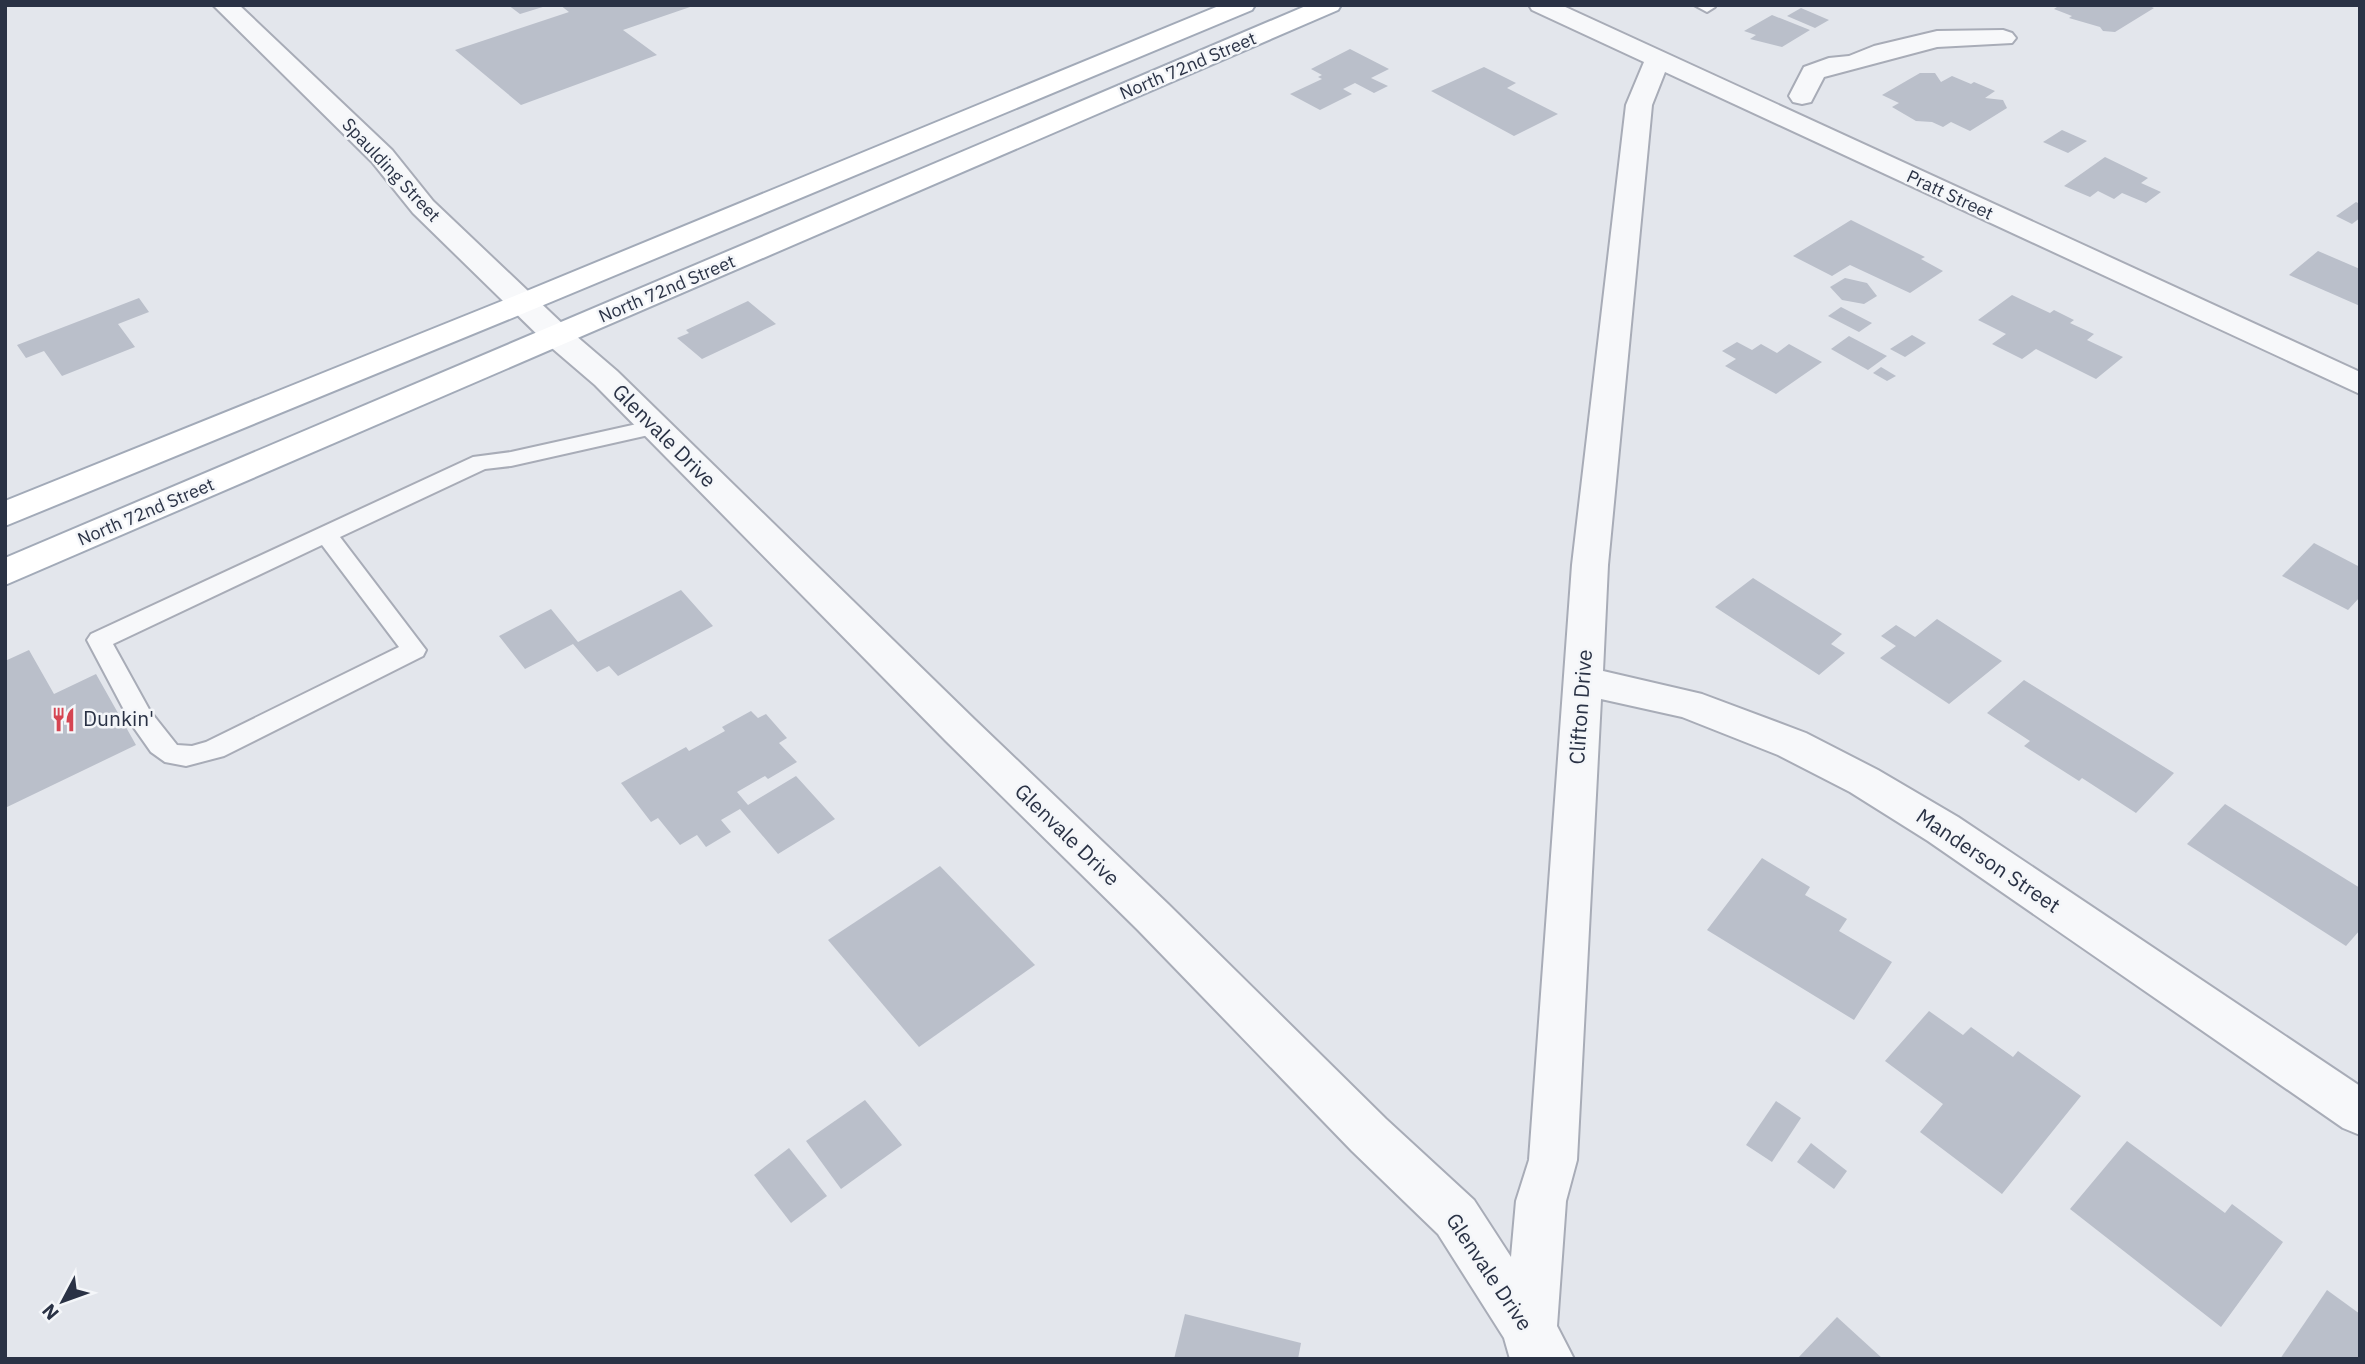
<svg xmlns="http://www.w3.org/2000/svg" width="2365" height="1364" font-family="'IBM Plex Sans',sans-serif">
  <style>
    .building { fill: #babfca }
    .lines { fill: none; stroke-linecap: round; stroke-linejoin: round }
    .lane-casing { stroke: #a8acb7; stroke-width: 4 }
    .street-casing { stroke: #a8acb7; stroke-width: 4 }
    .primary-casing { stroke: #a2aab8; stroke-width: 4 }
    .lane { fill: #f7f8fa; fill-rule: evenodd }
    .street { fill: #f7f8fa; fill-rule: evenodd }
    .primary { fill: #fff; fill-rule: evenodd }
    .labels { text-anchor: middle; stroke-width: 5; stroke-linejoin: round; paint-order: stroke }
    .far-street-label { font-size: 18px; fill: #2a3245; stroke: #f4f6f9 }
    .street-label { font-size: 21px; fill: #2a3245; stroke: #f4f6f9 }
    .poi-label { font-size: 21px; fill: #2a3245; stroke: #f4f6f9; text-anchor: start }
  </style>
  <rect width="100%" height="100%" fill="#e3e6ec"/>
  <g class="building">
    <path d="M508,5H546V6L520,14Z"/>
    <path d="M560,5H692L693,6L623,30L657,55L521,105L455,50L569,12Z"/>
    <path d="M2053,5H2147L2154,8L2115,32L2103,31L2100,27L2069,18L2072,16L2054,9L2057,7Z"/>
    <path d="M1801,8L1829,20L1815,28L1787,16Z"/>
    <path d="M1772,15L1810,30L1782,47L1750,39L1756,35L1744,31Z"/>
    <path d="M1350,49L1389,69L1371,78L1388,86L1374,93L1355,83L1343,89L1352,94L1320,110L1290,94L1322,79L1318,77L1322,75L1311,69Z"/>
    <path d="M1484,67L1516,83L1507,88L1558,114L1514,136L1431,91Z"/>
    <path d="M1920,73H1935L1941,82L1952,76L1971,84L1974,82L1995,91L1985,98L2003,100L2007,108L1970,131L1951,122L1943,127L1932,122L1916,121L1892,107L1899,103L1882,95Z"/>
    <path d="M2062,130L2087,141L2068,153L2043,142Z"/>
    <path d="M2105,157L2148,178L2141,183L2161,192L2146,203L2122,193L2114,199L2098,191L2090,197L2064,186Z"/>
    <path d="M2356,202L2360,204V218L2352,224L2336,216Z"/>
    <path d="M1851,220L1925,257L1921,259L1943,271L1910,293L1850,265L1832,276L1793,256Z"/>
    <path d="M2318,251L2360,269V306L2289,275Z"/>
    <path d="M1845,278L1867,283L1877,296L1864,304L1842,300L1830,287Z"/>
    <path d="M2012,295L2050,313L2054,310L2074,320L2070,323L2094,334L2087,340L2123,357L2096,379L2036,349L2022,359L1992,344L2006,334L1978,320Z"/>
    <path d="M139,298L149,312L118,324L135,347L62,376L44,351L26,358L17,345Z"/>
    <path d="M748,301L776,324L702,359L677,338L689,333L686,330Z"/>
    <path d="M1841,307L1872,323L1859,332L1828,316Z"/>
    <path d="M1912,335L1926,343L1905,357L1890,349Z"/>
    <path d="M1849,336L1887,356L1868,370L1831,349Z"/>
    <path d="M1737,342L1752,350L1761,344L1777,353L1789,344L1822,362L1776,394L1725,366L1736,359L1722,351Z"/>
    <path d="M1881,367L1896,376L1887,381L1873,373Z"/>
    <path d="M2314,543L2360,567V597L2348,610L2282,576Z"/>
    <path d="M1753,578L1842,634L1831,644L1845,653L1819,675L1715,607Z"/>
    <path d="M681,590L713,626L618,676L609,666L597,672L573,644L525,669L499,636L551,609L578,642Z"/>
    <path d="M1937,619L2002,661L1949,704L1880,658L1896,646L1881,636L1896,625L1915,637Z"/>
    <path d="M29,650L54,694L96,674L136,745L5,808V661Z"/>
    <path d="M2024,680L2174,773L2136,813L2082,778L2079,781L2024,746L2030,741L1987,713Z"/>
    <path d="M751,711L758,718L766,714L787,738L779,743L797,762L768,779L765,776L737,792L748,805L796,776L835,819L778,854L740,809L721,820L731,832L706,847L697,835L680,845L658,818L651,822L621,783L686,747L689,751L725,731L722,727Z"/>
    <path d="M2225,804L2360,888V930L2346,946L2187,844Z"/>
    <path d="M1762,858L1810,887L1805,895L1847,919L1839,931L1892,962L1854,1020L1707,930Z"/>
    <path d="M940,866L1035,965L919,1047L828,940Z"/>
    <path d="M1929,1011L1963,1035L1971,1027L2013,1057L2018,1051L2081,1096L2002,1194L1920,1132L1943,1104L1885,1061Z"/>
    <path d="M865,1100L902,1145L841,1189L806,1141Z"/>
    <path d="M1776,1101L1801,1118L1772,1162L1746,1145Z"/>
    <path d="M2127,1141L2225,1213L2232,1204L2283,1242L2221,1327L2070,1209Z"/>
    <path d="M1811,1143L1847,1171L1834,1189L1797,1162Z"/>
    <path d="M789,1148L827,1196L791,1223L754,1175Z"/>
    <path d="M2327,1290L2360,1314V1359H2280Z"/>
    <path d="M1185,1314L1301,1343L1298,1359H1174Z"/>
    <path d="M1837,1317L1883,1359H1797Z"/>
  </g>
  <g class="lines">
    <defs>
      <g id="lane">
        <path d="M1694,5H1714L1715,7L1707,12Z"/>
        <path d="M655,420L662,422L666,427L662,432L511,466L485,469L340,537L426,650L423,656L224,756L186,766L165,762L151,752L132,725L87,640L91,634L473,457L511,452ZM322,545L399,647L206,742L192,746L177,745L150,711L113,644Z"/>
      </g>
      <g id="street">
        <path d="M213,5H239L392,150L433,201L568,329L617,371L974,719L1168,904L1386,1119L1474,1200L1511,1257L1516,1201L1529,1160L1572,565L1626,105L1644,62L1532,10L1529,5H1561L2360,372V394L1665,72L1652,105L1608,565L1603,671L1702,694L1806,733L1878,770L1958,817L2360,1086V1135L2343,1128L1928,841L1850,792L1778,755L1682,717L1601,699L1577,1160L1566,1201L1557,1326L1574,1359H1510L1504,1338L1438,1234L1352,1151L1138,930L946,741L595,385L546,343L413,213L372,162Z"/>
        <path d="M2003,30L2012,33L2016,38L2012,43L1937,47L1824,77L1811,102L1802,104L1793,102L1789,96L1804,67L1829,58L1849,56L1874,46L1937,31Z"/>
      </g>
      <g id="primary">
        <path d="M1221,5H1255L1252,10L534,309L5,526V501L512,297Z"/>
        <path d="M1308,5H1341L1338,10L5,585V558Z"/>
      </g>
    </defs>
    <use href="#lane" class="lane-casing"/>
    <use href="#street" class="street-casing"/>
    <use href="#primary" class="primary-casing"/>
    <use href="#lane" class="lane"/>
    <use href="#street" class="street"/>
    <use href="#primary" class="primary"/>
  </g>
  <defs>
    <symbol id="restaurant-bare" viewBox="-9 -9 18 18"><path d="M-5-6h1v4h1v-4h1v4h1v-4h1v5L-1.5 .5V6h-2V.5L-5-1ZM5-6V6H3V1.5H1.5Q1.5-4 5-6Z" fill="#d54552" stroke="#f4f6f9" stroke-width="2.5" paint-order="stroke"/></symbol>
  </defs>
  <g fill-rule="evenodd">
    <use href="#restaurant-bare" x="46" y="702" width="35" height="35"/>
  </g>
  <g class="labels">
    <g class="far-street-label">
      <text transform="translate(1188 66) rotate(-23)" y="6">North 72nd Street</text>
      <text transform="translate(391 170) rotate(47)" y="6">Spaulding Street</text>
      <text transform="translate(1950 195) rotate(25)" y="6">Pratt Street</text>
      <text transform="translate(667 289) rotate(-23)" y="6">North 72nd Street</text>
      <text transform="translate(146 512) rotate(-23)" y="6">North 72nd Street</text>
    </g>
    <g class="street-label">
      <text transform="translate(664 436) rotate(45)" y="7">Glenvale Drive</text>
      <text transform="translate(1581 707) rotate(-86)" y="7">Clifton Drive</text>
      <text transform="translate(1067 835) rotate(44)" y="7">Glenvale Drive</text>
      <text transform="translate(1988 861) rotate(34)" y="7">Manderson Street</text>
      <text transform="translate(1489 1272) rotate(56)" y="7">Glenvale Drive</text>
    </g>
    <g class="poi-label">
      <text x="83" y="726">Dunkin'</text>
    </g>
  </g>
  <rect width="2365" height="1364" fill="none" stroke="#2a3245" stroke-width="14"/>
  <g transform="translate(63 1301) rotate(229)" stroke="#f4f6f9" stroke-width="5" paint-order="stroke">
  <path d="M0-5L12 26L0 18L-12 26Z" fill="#2a3245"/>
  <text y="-10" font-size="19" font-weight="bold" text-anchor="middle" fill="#2a3245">N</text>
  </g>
</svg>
